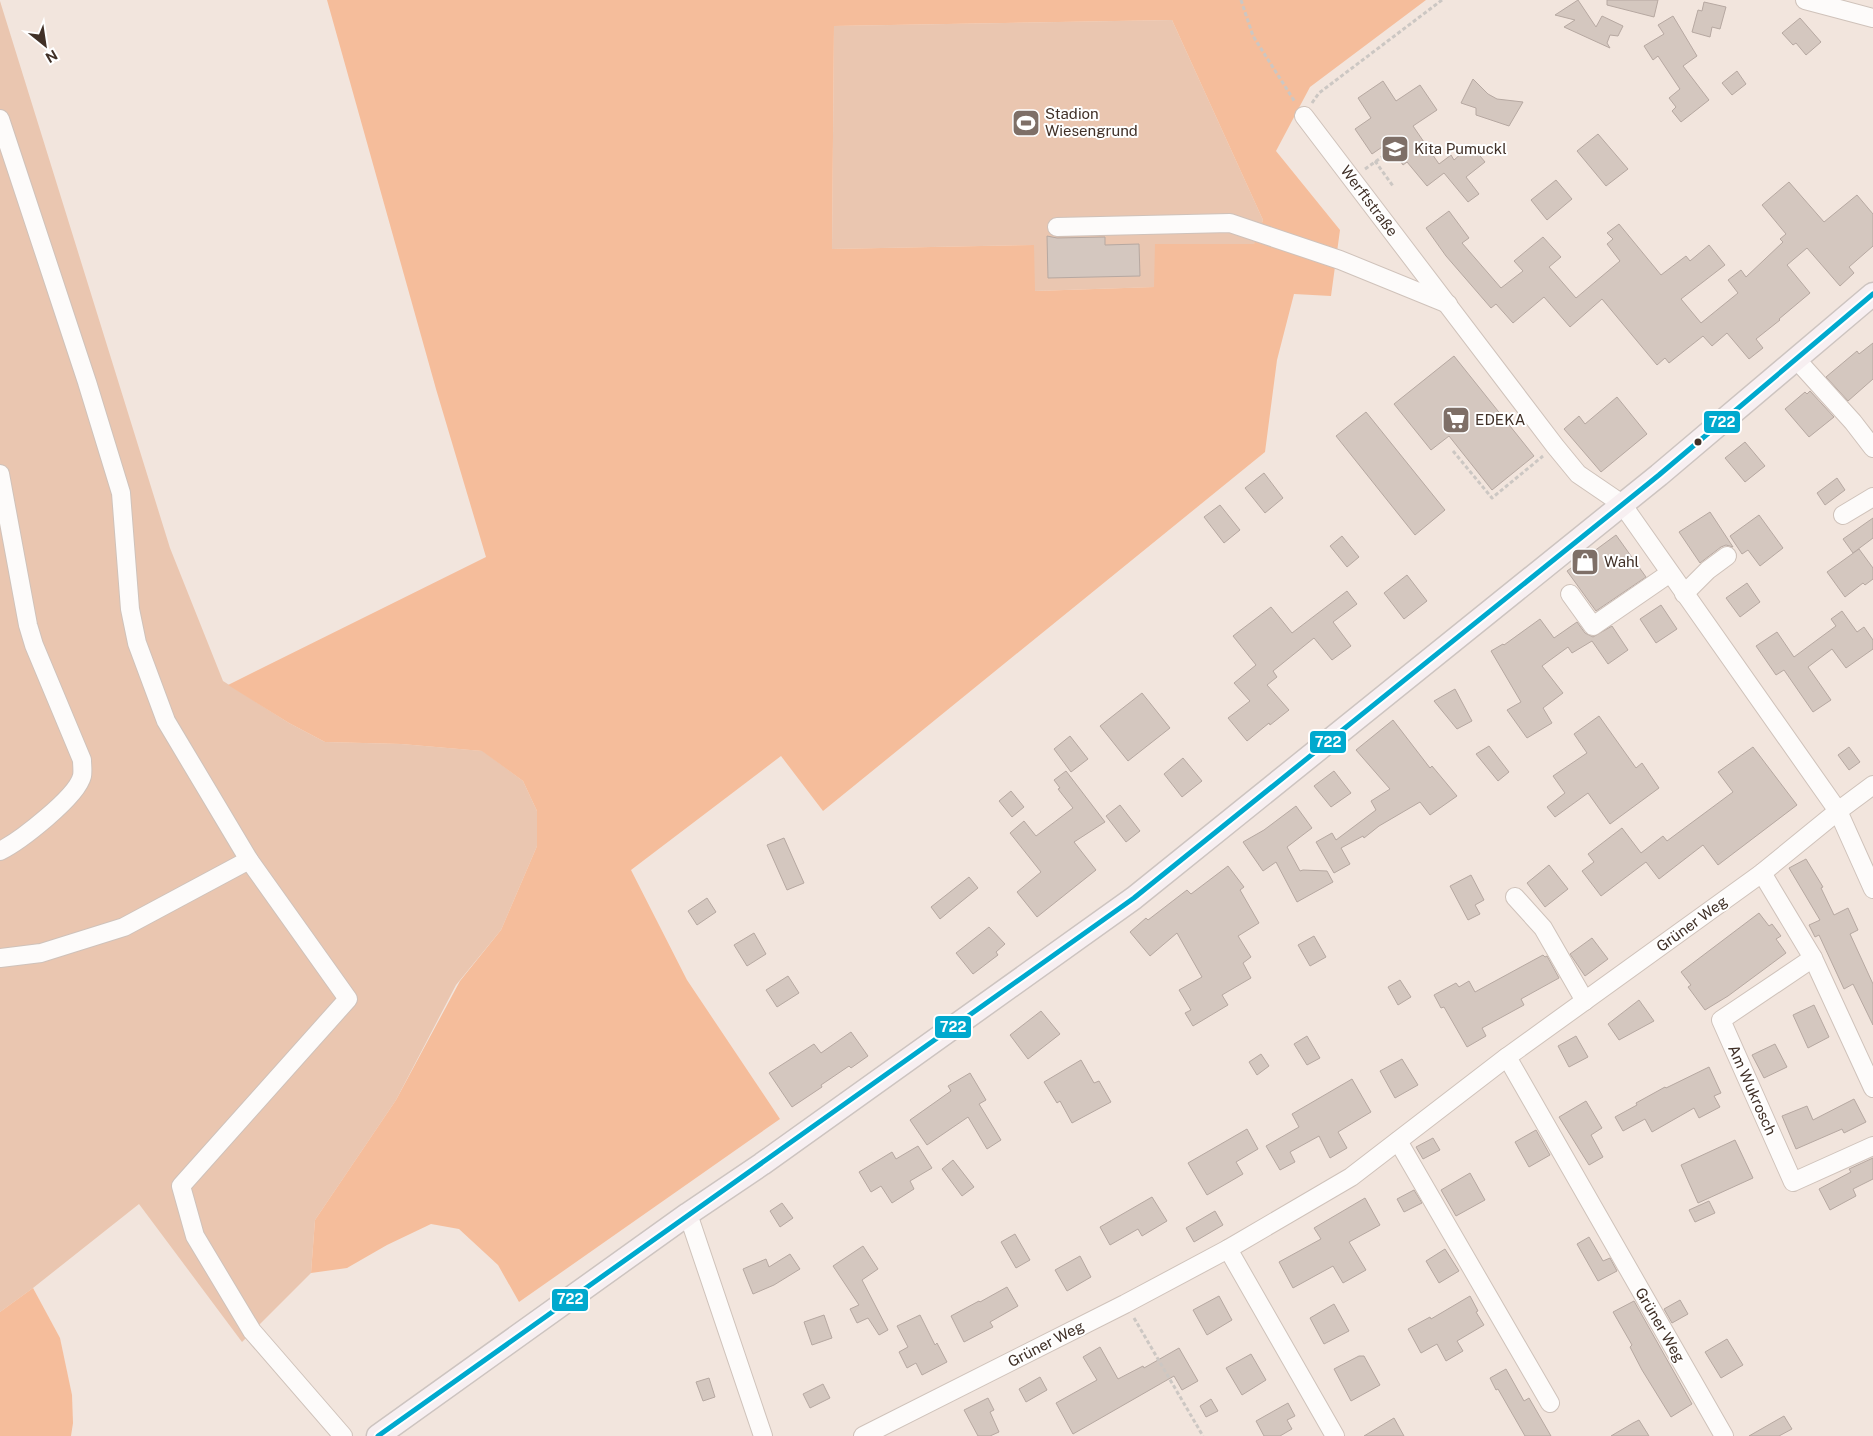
<svg xmlns="http://www.w3.org/2000/svg" width="1873" height="1436" font-family="'Public Sans',sans-serif">
  <style>
    .green { fill: #eac6b0 }
    .forest { fill: #f5bd9b; fill-rule: evenodd }
    .building { fill: #d4c7bf; stroke: #b6a8a1 }
    .lines { fill: none; stroke-linecap: round; stroke-linejoin: round }
    .minor-casing { stroke: #cfc2ba; stroke-width: 20 }
    .major-casing { stroke: #cdc4c0; stroke-width: 25 }
    .path { stroke: #ccc7c3; stroke-width: 3; stroke-dasharray: 4 2.5; stroke-linecap: butt }
    .minor { stroke: #fdfbfa; stroke-width: 18 }
    .major { stroke: #f7eff1; stroke-width: 22 }
    .bus-1-casing { stroke: #fff; stroke-width: 9 }
    .bus-1 { stroke: #00a9ce; stroke-width: 5 }
    .bus-dot { fill: #403027; stroke: #fff; stroke-width: 2 }
    .labels { text-anchor: middle; stroke-width: 4; stroke-linejoin: round; paint-order: stroke }
    .poi-label { font-size: 15px; fill: #403027; stroke: #fff; text-anchor: start }
    .street-label { font-size: 15px; fill: #403027; stroke: #fff }
    .line-badge { stroke: #fff; stroke-width: 2 }
    .badge-label { font-size: 14px; text-anchor: middle; font-weight: bold; fill: #fff }
  </style>
  <rect width="100%" height="100%" fill="#f2e5dd"/>
  <g class="green">
    <path d="M0,1L170,548L223,681L289,723L325,742L401,744L483,751L523,781L537,811V846L501,930L456,985L396,1100L315,1220L311,1273L242,1342L139,1204L33,1288L0,1312Z"/>
    <path d="M1172,20L1263,220L1254,245L1155,244V287L1034,291V245L832,249L834,26Z"/>
  </g>
  <g class="forest">
    <path d="M327,0H1426L1310,87L1276,151L1340,230L1331,296L1294,294L1277,360L1265,452L823,811L781,756L631,870L687,980L780,1119L519,1302L498,1265L459,1229L431,1224L387,1245L347,1268L311,1273L315,1220L396,1100L460,981L501,930L537,846V811L523,781L482,751L401,744L325,742L289,723L228,685L486,557L436,389ZM1172,20L1263,220L1254,244H1155L1154,287L1035,291L1034,245L832,249L834,26Z"/>
    <path d="M33,1288L60,1338L72,1395L73,1423L71,1436H0V1312Z"/>
  </g>
  <g class="building">
    <path d="M1578,0L1596,27L1602,16L1623,26L1618,36L1610,35L1607,43L1610,48L1564,27L1575,20L1555,15Z"/>
    <path d="M1607,0H1658L1654,17L1607,5Z"/>
    <path d="M1704,2L1726,7L1720,29L1712,27L1710,37L1692,32L1698,10L1702,11Z"/>
    <path d="M1673,16L1697,56L1683,66L1709,100L1681,122L1672,111L1676,107L1669,98L1680,89L1658,56L1653,60L1644,46L1664,34L1658,25Z"/>
    <path d="M1800,18L1821,42L1806,55L1796,43L1793,45L1782,33Z"/>
    <path d="M1737,71L1746,84L1732,95L1722,83Z"/>
    <path d="M1473,79L1488,94L1497,99L1523,102L1509,126L1476,115V108L1461,103Z"/>
    <path d="M1383,81L1396,101L1420,85L1437,110L1413,126L1439,164L1451,155L1454,160L1471,145L1485,162L1466,177L1479,194L1468,202L1444,173L1427,186L1407,162L1403,165L1388,143L1372,154L1355,129L1371,118L1358,98Z"/>
    <path d="M1598,134L1628,169L1606,186L1577,151Z"/>
    <path d="M1556,180L1572,199L1547,220L1531,200Z"/>
    <path d="M1789,182L1824,222L1857,195L1873,214V246L1849,267L1854,273L1840,286L1807,248L1787,265L1810,293L1779,319L1780,320L1756,339L1763,348L1749,359L1727,333L1712,346L1703,336L1669,363L1665,358L1657,365L1602,299L1570,327L1544,297L1513,323L1496,304L1491,308L1446,256L1426,228L1449,211L1469,238L1462,243L1501,288L1523,271L1514,261L1543,237L1561,257L1549,267L1576,298L1620,261L1607,244L1613,239L1607,233L1619,224L1661,275L1686,256L1690,261L1709,245L1725,265L1681,299L1701,323L1738,293L1728,280L1741,270L1746,277L1783,242L1780,239L1786,234L1762,205Z"/>
    <path d="M1047,236L1057,238L1105,237V245L1139,244L1140,276L1048,278Z"/>
    <path d="M1873,343V379L1848,401L1826,377L1857,351L1859,354Z"/>
    <path d="M1454,356L1534,456L1492,490L1449,436L1431,450L1394,404Z"/>
    <path d="M1810,391L1834,417L1809,437L1785,409L1805,392L1807,394Z"/>
    <path d="M1617,397L1647,434L1601,472L1564,429L1579,416L1585,424Z"/>
    <path d="M1366,412L1445,510L1415,535L1336,436Z"/>
    <path d="M1745,442L1765,466L1745,482L1725,458Z"/>
    <path d="M1264,473L1283,498L1265,513L1245,488Z"/>
    <path d="M1837,478L1845,490L1825,505L1817,493Z"/>
    <path d="M1220,505L1240,530L1224,543L1204,517Z"/>
    <path d="M1710,512L1733,547L1726,545L1721,547L1700,563L1679,532Z"/>
    <path d="M1759,515L1783,548L1760,566L1748,550L1742,554L1730,536Z"/>
    <path d="M1873,518V538L1853,553L1843,539Z"/>
    <path d="M1616,535L1646,577L1596,611L1567,571Z"/>
    <path d="M1342,536L1359,557L1347,567L1330,546Z"/>
    <path d="M1859,549L1873,568V579L1865,585L1863,583L1845,597L1827,572Z"/>
    <path d="M1407,575L1427,601L1404,619L1384,593Z"/>
    <path d="M1747,583L1760,602L1740,617L1726,598Z"/>
    <path d="M1347,591L1357,604L1333,622L1351,646L1332,660L1314,638L1273,671L1277,677L1267,685L1289,710L1270,725L1269,723L1247,741L1228,718L1250,701L1234,683L1256,665L1233,636L1271,607L1292,633Z"/>
    <path d="M1661,605L1677,629L1656,643L1640,619Z"/>
    <path d="M1842,611L1857,632L1864,627L1873,640V649L1846,668L1832,649L1808,667L1831,700L1813,712L1784,670L1776,675L1756,646L1777,632L1794,657L1836,626L1831,619Z"/>
    <path d="M1540,619L1554,638L1577,622L1585,633L1593,637L1612,626L1628,650L1608,664L1592,641L1572,653L1568,647L1542,666L1563,693L1543,708L1552,723L1527,738L1507,710L1521,702L1491,651L1503,644L1504,645Z"/>
    <path d="M1455,689L1472,721L1457,729L1434,701Z"/>
    <path d="M1142,693L1170,728L1128,761L1100,726Z"/>
    <path d="M1599,716L1636,768L1642,763L1659,788L1610,824L1588,793L1555,817L1547,807L1565,793L1553,776L1587,753L1574,734Z"/>
    <path d="M1393,720L1430,768L1432,766L1457,796L1430,815L1420,802L1379,826L1364,838L1363,836L1341,848L1350,864L1334,873L1316,842L1332,833L1336,840L1376,810L1371,801L1390,789L1356,750Z"/>
    <path d="M1070,736L1088,759L1071,772L1054,749Z"/>
    <path d="M1489,746L1509,772L1498,781L1476,754Z"/>
    <path d="M1753,747L1797,805L1718,865L1703,845L1659,879L1646,862L1601,896L1582,871L1594,862L1588,854L1622,828L1641,853L1663,836L1667,841L1733,792L1718,772Z"/>
    <path d="M1849,747L1860,762L1849,770L1838,755Z"/>
    <path d="M1183,758L1202,781L1182,797L1164,774Z"/>
    <path d="M1066,771L1105,822L1074,842L1096,870L1037,917L1017,892L1041,872L1010,833L1024,821L1036,836L1073,808L1058,789L1060,788L1054,780Z"/>
    <path d="M1334,771L1351,793L1331,807L1314,786Z"/>
    <path d="M1011,791L1024,807L1012,817L999,801Z"/>
    <path d="M1120,805L1140,831L1126,842L1106,816Z"/>
    <path d="M1296,806L1312,828L1287,847L1300,871L1303,870L1327,871L1333,882L1297,902L1276,862L1263,871L1243,842L1264,830Z"/>
    <path d="M784,838L804,883L787,890L767,845Z"/>
    <path d="M1806,859L1823,887L1821,888L1834,915L1848,908L1858,930L1850,934L1873,984V1025L1853,984L1844,989L1819,935L1815,937L1809,925L1820,920L1789,868Z"/>
    <path d="M1549,865L1568,889L1545,907L1527,883Z"/>
    <path d="M1228,866L1244,887L1240,890L1259,923L1238,936L1251,957L1243,963L1251,978L1222,995L1228,1005L1193,1026L1185,1013L1191,1010L1179,990L1202,977L1177,933L1150,956L1130,932L1146,918L1148,920L1187,890L1191,894Z"/>
    <path d="M1471,875L1484,900L1475,905L1480,914L1468,920L1450,886Z"/>
    <path d="M969,877L978,888L940,919L931,907Z"/>
    <path d="M707,898L716,912L697,925L688,911Z"/>
    <path d="M1759,913L1769,926L1772,924L1781,936L1776,939L1786,953L1728,996L1705,1010L1688,987L1691,985L1681,972Z"/>
    <path d="M989,927L1005,944L996,952L998,955L973,974L956,953Z"/>
    <path d="M754,933L766,954L747,966L734,945Z"/>
    <path d="M1314,936L1326,957L1310,966L1298,945Z"/>
    <path d="M1592,938L1608,959L1585,976L1570,954Z"/>
    <path d="M1543,955L1545,957L1547,956L1559,978L1521,999L1524,1005L1482,1028L1486,1036L1467,1047L1444,1007L1441,1008L1434,995L1456,983L1459,987L1469,981L1475,992Z"/>
    <path d="M788,976L799,993L777,1007L766,990Z"/>
    <path d="M1400,980L1411,997L1398,1005L1388,987Z"/>
    <path d="M1639,1000L1654,1021L1619,1040L1608,1024Z"/>
    <path d="M1814,1005L1829,1037L1808,1048L1793,1015Z"/>
    <path d="M1041,1011L1060,1034L1028,1059L1010,1035Z"/>
    <path d="M851,1032L868,1056L851,1068L849,1066L821,1085L822,1087L792,1107L769,1073L814,1044L821,1053Z"/>
    <path d="M1307,1036L1320,1058L1307,1065L1294,1044Z"/>
    <path d="M1576,1036L1588,1057L1569,1067L1558,1046Z"/>
    <path d="M1775,1044L1787,1067L1764,1078L1752,1055Z"/>
    <path d="M1261,1054L1269,1066L1257,1075L1249,1062Z"/>
    <path d="M1402,1059L1418,1085L1395,1098L1380,1071Z"/>
    <path d="M1081,1060L1094,1083L1099,1081L1111,1102L1072,1123L1060,1101L1057,1103L1044,1082Z"/>
    <path d="M1709,1067L1721,1093L1714,1096L1720,1107L1699,1118L1694,1108L1652,1132L1645,1119L1623,1131L1615,1117L1637,1105L1636,1103L1665,1087L1666,1088Z"/>
    <path d="M970,1073L986,1100L979,1104L1001,1140L987,1149L968,1117L927,1145L910,1120L951,1091L948,1086Z"/>
    <path d="M1352,1079L1371,1112L1338,1132L1347,1148L1330,1158L1319,1136L1290,1152L1295,1162L1280,1170L1266,1146L1299,1127L1292,1114Z"/>
    <path d="M1854,1099L1866,1122L1844,1133L1842,1129L1796,1149L1782,1116L1807,1106L1813,1120Z"/>
    <path d="M1586,1101L1602,1128L1591,1135L1603,1157L1589,1165L1559,1117Z"/>
    <path d="M1247,1129L1258,1149L1236,1162L1243,1174L1207,1195L1188,1163Z"/>
    <path d="M1536,1130L1550,1155L1529,1167L1515,1142Z"/>
    <path d="M1433,1138L1440,1150L1423,1159L1416,1147Z"/>
    <path d="M1735,1140L1753,1178L1698,1203L1681,1165Z"/>
    <path d="M918,1146L932,1168L910,1181L914,1189L892,1203L881,1186L871,1192L859,1172L892,1152L896,1159Z"/>
    <path d="M1873,1158V1179L1853,1189L1856,1196L1830,1210L1819,1189L1851,1172L1849,1169Z"/>
    <path d="M953,1160L974,1187L962,1196L942,1169Z"/>
    <path d="M1470,1173L1485,1200L1456,1216L1441,1190Z"/>
    <path d="M1414,1190L1422,1203L1404,1212L1397,1199Z"/>
    <path d="M1152,1197L1167,1221L1142,1236L1138,1229L1110,1245L1100,1227Z"/>
    <path d="M1365,1198L1380,1225L1349,1242L1366,1270L1343,1283L1333,1266L1293,1288L1279,1262L1321,1239L1314,1228Z"/>
    <path d="M1709,1201L1715,1213L1695,1222L1689,1210Z"/>
    <path d="M782,1203L793,1218L780,1227L770,1211Z"/>
    <path d="M1215,1211L1223,1225L1194,1242L1186,1228Z"/>
    <path d="M1015,1234L1030,1260L1016,1268L1001,1242Z"/>
    <path d="M1589,1237L1603,1261L1610,1258L1617,1271L1598,1281L1577,1244Z"/>
    <path d="M863,1246L878,1269L862,1280L888,1330L879,1335L868,1318L857,1323L850,1309L859,1305L833,1266Z"/>
    <path d="M1445,1249L1459,1271L1439,1283L1426,1261Z"/>
    <path d="M790,1254L800,1269L774,1285L753,1294L743,1269L766,1259L769,1267Z"/>
    <path d="M1080,1256L1091,1277L1067,1291L1055,1270Z"/>
    <path d="M1007,1287L1018,1306L990,1322L993,1327L964,1342L951,1316L979,1301L980,1302Z"/>
    <path d="M1219,1296L1232,1320L1207,1335L1193,1310Z"/>
    <path d="M1470,1296L1478,1311L1476,1312L1484,1325L1457,1341L1463,1351L1446,1361L1437,1344L1421,1353L1408,1329L1430,1317L1431,1319Z"/>
    <path d="M1680,1300L1688,1314L1672,1323L1664,1309Z"/>
    <path d="M1634,1301L1692,1404L1671,1417L1642,1370L1630,1347L1632,1345L1613,1312Z"/>
    <path d="M1334,1304L1349,1331L1324,1344L1310,1318Z"/>
    <path d="M824,1315L832,1338L812,1345L804,1322Z"/>
    <path d="M920,1315L935,1345L937,1343L947,1362L922,1375L916,1363L907,1368L899,1352L908,1347L897,1326Z"/>
    <path d="M1727,1339L1743,1365L1721,1378L1705,1352Z"/>
    <path d="M1100,1347L1118,1379L1143,1366L1144,1368L1179,1348L1198,1381L1182,1390L1174,1376L1073,1434L1056,1403L1097,1380L1083,1357Z"/>
    <path d="M1251,1354L1266,1380L1242,1395L1226,1368Z"/>
    <path d="M1359,1356H1364L1380,1385L1351,1401L1334,1369Z"/>
    <path d="M1506,1369L1524,1401L1529,1398L1551,1436H1525L1498,1389L1496,1390L1490,1378Z"/>
    <path d="M1040,1377L1047,1390L1026,1402L1019,1389Z"/>
    <path d="M709,1378L715,1397L703,1401L696,1382Z"/>
    <path d="M823,1384L830,1398L810,1408L803,1394Z"/>
    <path d="M988,1398L994,1410L990,1412L999,1432L990,1436H978L964,1410Z"/>
    <path d="M1211,1399L1218,1411L1206,1417L1200,1406Z"/>
    <path d="M1288,1403L1295,1416L1287,1420L1292,1429L1280,1436H1264L1256,1421Z"/>
    <path d="M1784,1416L1792,1429L1779,1436H1749Z"/>
    <path d="M1394,1418L1404,1436H1364Z"/>
    <path d="M1639,1420L1649,1436H1611L1633,1423Z"/>
  </g>
  <g class="lines">
    <defs>
      <g id="minor">
        <path d="M1805,0L1873,18"/>
        <path d="M1304,116L1555,446L1578,474L1622,504L1838,811L1873,889"/>
        <path d="M0,119L87,382L121,493L130,609L137,643L166,721L249,860L348,999L181,1186L195,1236L252,1331L343,1436"/>
        <path d="M1057,227L1230,223L1340,260L1448,304"/>
        <path d="M1796,359L1853,422L1873,448"/>
        <path d="M0,474L28,625L34,645L82,760C82,765 83,771 82,776C77,797 20,841 0,851"/>
        <path d="M1843,515L1873,497"/>
        <path d="M1570,594L1593,626L1670,573"/>
        <path d="M1684,594L1708,570L1727,556"/>
        <path d="M1762,873L1813,958L1721,1020L1793,1182L1873,1146"/>
        <path d="M1515,897L1543,928L1585,1001"/>
        <path d="M0,958L41,953L124,927L249,860"/>
        <path d="M1813,958L1873,1088"/>
        <path d="M1507,1057L1724,1436"/>
        <path d="M1398,1141L1550,1403"/>
        <path d="M688,1214L763,1436"/>
        <path d="M1228,1249L1335,1436"/>
        <path d="M863,1436L1125,1304L1228,1249L1351,1177L1507,1057L1762,873L1838,811L1873,785"/>
      </g>
      <path id="major" d="M378,1436L688,1214L762,1164L1134,898L1659,475L1873,294"/>
    </defs>
    <use href="#minor" class="minor-casing"/>
    <use href="#major" class="major-casing"/>
    <g class="path">
      <path d="M1241,0L1253,36L1295,102"/>
      <path d="M1312,103L1319,93L1442,0"/>
      <path d="M1375,161L1393,186"/>
      <path d="M1365,169L1389,152"/>
      <path d="M1453,451L1492,498L1543,456"/>
      <path d="M1134,1318L1203,1436"/>
    </g>
    <use href="#minor" class="minor"/>
    <use href="#major" class="major"/>
    <defs>
      <path id="bus-1" d="M378,1436L1134,898L1659,475L1873,294"/>
    </defs>
    <use href="#bus-1" class="bus-1-casing"/>
    <use href="#bus-1" class="bus-1"/>
  </g>
  <defs>
    <symbol id="stadium-square" viewBox="-11 -11 22 22"><rect x="-9" y="-9" width="18" height="18" rx="4" fill="#7e6f67" stroke="#fff"/><path d="M0-5a6.5 5 0 1 0 0 10a6.5 5 0 1 0 0-10ZM-3.5-1.8h7v3.6h-7Z" fill="#fff"/></symbol>
    <symbol id="school-square" viewBox="-11 -11 22 22"><rect x="-9" y="-9" width="18" height="18" rx="4" fill="#7e6f67" stroke="#fff"/><path d="M0-5L7-2L0 1L-7-2ZM-4 1L0 2.5L4 1V4Q0 6-4 4Z" fill="#fff"/></symbol>
    <symbol id="supermarket-square" viewBox="-11 -11 22 22"><rect x="-9" y="-9" width="18" height="18" rx="4" fill="#7e6f67" stroke="#fff"/><path d="M-6-5.5h2.5l.6 2H6L4.5 2H-2.5L-4.4-4H-6ZM-1.5 3.2a1.3 1.3 0 1 0 .1 0ZM3 3.2a1.3 1.3 0 1 0 .1 0Z" fill="#fff"/></symbol>
    <symbol id="shop-square" viewBox="-11 -11 22 22"><rect x="-9" y="-9" width="18" height="18" rx="4" fill="#7e6f67" stroke="#fff"/><path d="M-5-2.5h2.3a2.7 3.5 0 0 1 5.4 0H5L5.5 6h-11ZM-1.5-2.5h3a1.5 2.3 0 0 0-3 0Z" fill="#fff"/></symbol>
  </defs>
  <g fill-rule="evenodd">
    <use href="#stadium-square" x="1010" y="107" width="32" height="32"/>
    <use href="#school-square" x="1379" y="133" width="32" height="32"/>
    <use href="#supermarket-square" x="1440" y="404" width="32" height="32"/>
    <use href="#shop-square" x="1569" y="546" width="32" height="32"/>
  </g>
  <circle class="bus-dot" cx="1698" cy="442" r="4.5"/>
  <g class="labels">
    <g class="poi-label">
      <text x="1045" y="119">Stadion<tspan x="1045" dy="17">Wiesengrund</tspan></text>
      <text x="1414" y="154">Kita Pumuckl</text>
      <text x="1475" y="425">EDEKA</text>
      <text x="1604" y="567">Wahl</text>
    </g>
    <g class="street-label">
      <text transform="translate(1369 201) rotate(53)" y="5">Werftstraße</text>
      <text transform="translate(1692 924) rotate(-36)" y="5">Grüner Weg</text>
      <text transform="translate(1752 1090) rotate(66)" y="5">Am Wukrosch</text>
      <text transform="translate(1660 1325) rotate(60)" y="5">Grüner Weg</text>
      <text transform="translate(1046 1344) rotate(-27)" y="5">Grüner Weg</text>
    </g>
  </g>
  <g class="line-badge">
    <rect x="1703" y="410" width="38" height="24" rx="5" fill="#00a9ce"/>
    <rect x="1309" y="730" width="38" height="24" rx="5" fill="#00a9ce"/>
    <rect x="934" y="1015" width="38" height="24" rx="5" fill="#00a9ce"/>
    <rect x="551" y="1288" width="38" height="24" rx="5" fill="#00a9ce"/>
  </g>
  <g class="badge-label">
    <text x="1722" y="427">722</text>
    <text x="1328" y="747">722</text>
    <text x="953" y="1032">722</text>
    <text x="570" y="1304">722</text>
  </g>
  <g transform="translate(45 45) rotate(150)" stroke="#ffffff" stroke-width="4" paint-order="stroke">
  <path d="M0-4L9 19L0 12L-9 19Z" fill="#403027"/>
  <text y="-8" font-size="14" font-weight="bold" text-anchor="middle" fill="#403027">N</text>
  </g>
</svg>
